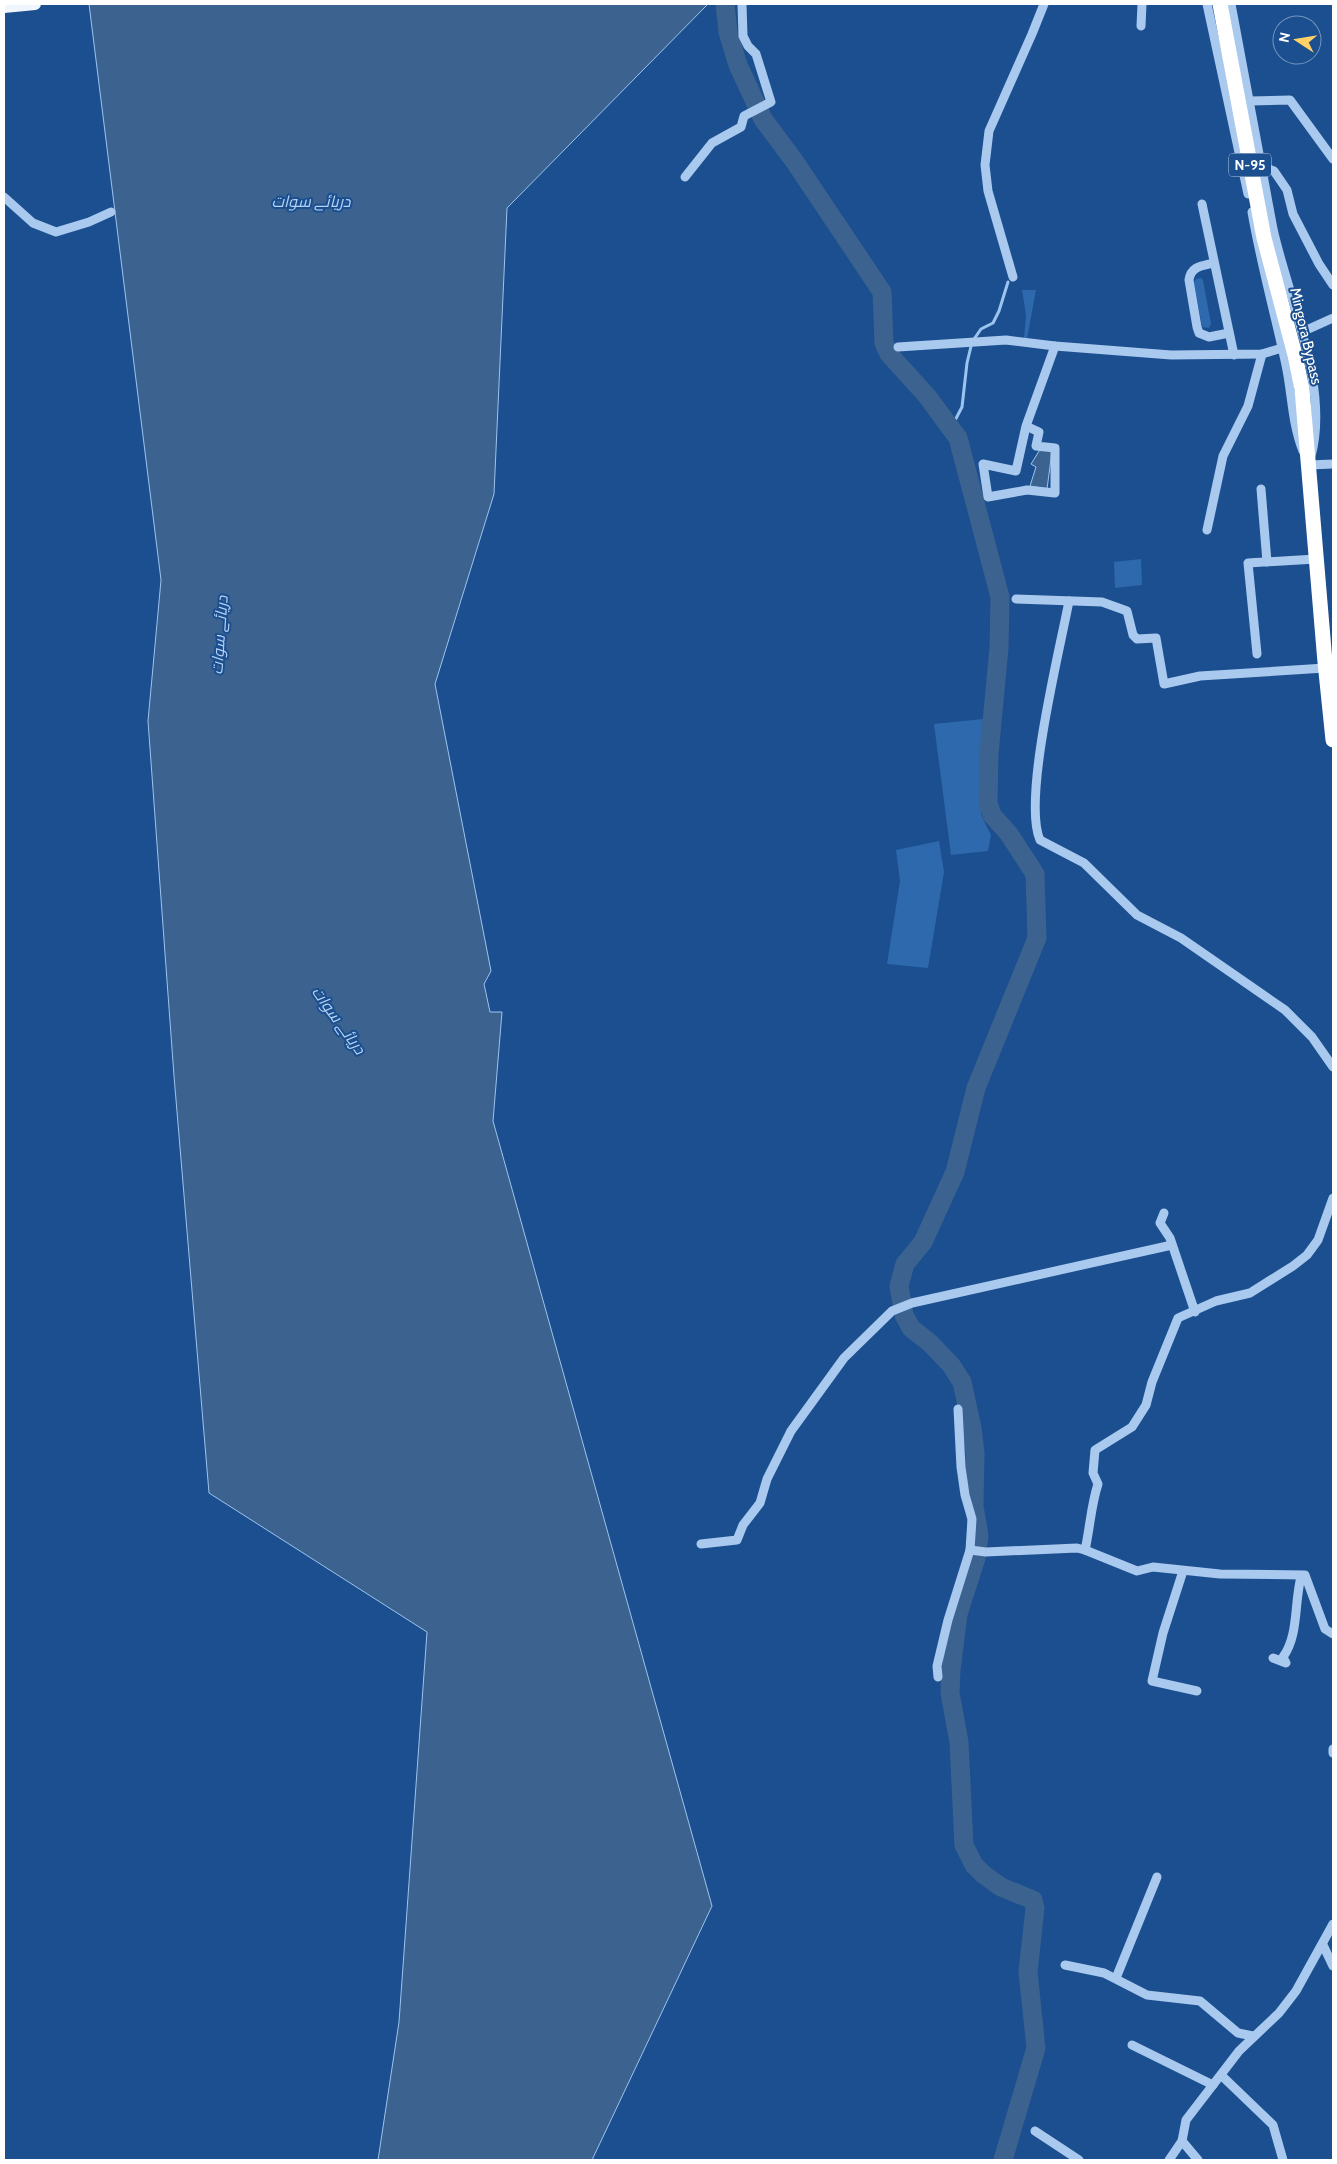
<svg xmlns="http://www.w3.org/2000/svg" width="1337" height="2164" font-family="Cabin,Cairo,sans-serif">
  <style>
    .green { fill: #2e69ad }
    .water { fill: #3c6290; stroke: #9cc4f0 }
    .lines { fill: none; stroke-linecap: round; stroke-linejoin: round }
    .stream { stroke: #9cc4f0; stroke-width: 3 }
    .river { stroke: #3c6290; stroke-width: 19 }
    .minor { stroke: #a9c9ee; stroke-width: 9 }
    .major { stroke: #f0f6ff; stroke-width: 12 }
    .highway { stroke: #fff; stroke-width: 15 }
    .labels { text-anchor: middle; stroke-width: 4; stroke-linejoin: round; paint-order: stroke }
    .shield { fill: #1b4f8f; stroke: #bbcadd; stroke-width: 1 }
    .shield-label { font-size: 14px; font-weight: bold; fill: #fff }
    .street-label { font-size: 15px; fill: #fff; stroke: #1b4f8f }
    .water-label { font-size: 16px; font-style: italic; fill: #b5d3f5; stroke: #1b4f8f }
  </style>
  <rect width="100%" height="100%" fill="#1b4f8f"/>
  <g class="green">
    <path d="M1201,278L1203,280L1211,324L1209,328L1202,327L1194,282L1196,279Z"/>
    <path d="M1022,290H1036L1027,339L1024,338L1026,315Z"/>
    <path d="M1141,559L1142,585L1115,588L1114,562Z"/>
    <path d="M983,719L980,776L981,815L991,835L988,851L951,855L934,724Z"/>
    <path d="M939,841L944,872L928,968L887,964L900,881L896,850Z"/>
  </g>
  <g class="water">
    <path d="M89,4H708L507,208L494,494L435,684L491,971L484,984L490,1012H502L493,1121L712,1906L592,2160H378L399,2022L427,1632L209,1493L174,1076L148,721L161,580Z"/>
    <path d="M1041,448L1052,451L1047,489L1030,486L1036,467L1031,464Z"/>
  </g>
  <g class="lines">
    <path class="stream" d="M951,428L962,407L967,363L972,342L981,329L993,323L999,311L1008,282"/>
    <path class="river" d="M725,4L728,32L738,65L763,119L795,162L882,292L884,343L889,354L927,396L958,438L1000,597L999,648L989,754L988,803L992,815L1009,834L1035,874L1037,938L976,1088L955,1172L923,1242L905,1264L899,1286L904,1315L911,1328L930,1343L951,1365L962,1382L972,1428L975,1453L974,1506L979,1536L976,1558L958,1614L951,1670L950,1693L959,1742L964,1845L974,1865L983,1874L1001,1887L1033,1900L1035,1908L1028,1972L1036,2048L1003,2160"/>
    <g class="minor">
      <path d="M1207,4L1248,194"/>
      <path d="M1231,4L1273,229C1288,297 1330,387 1311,456"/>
      <path d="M1141,26L1142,4"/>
      <path d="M1249,101L1290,100L1333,159"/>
      <path d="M1260,166L1274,171L1287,190L1293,214L1319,264L1333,285"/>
      <path d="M685,177L712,143L741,127L744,116L771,102L756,54L748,46L743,36L742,4"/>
      <path d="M4,197L33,223L56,232L89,222L111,212"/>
      <path d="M1202,204L1234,355"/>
      <path d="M1252,212C1261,264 1275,314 1286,365C1292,393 1292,424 1303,451"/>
      <path d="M1214,263C1202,266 1191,266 1189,280L1197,327L1199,333L1209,337L1229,333"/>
      <path d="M1013,277L988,191L985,165L989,131L1032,34L1044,4"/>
      <path d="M1302,332L1333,318"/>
      <path d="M898,347L1006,340L1055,346L1171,355L1262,354L1282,348"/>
      <path d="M1026,426L1016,471L983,464L988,497L1027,490L1055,493V448L1036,446L1039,432L1026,426L1055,346"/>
      <path d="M1309,465L1333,464"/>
      <path d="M1261,489L1267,562"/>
      <path d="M1207,530L1223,456L1248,406L1262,354"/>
      <path d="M1016,599L1102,602L1127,611L1133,635L1137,639L1156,638L1164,684L1200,676L1325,668"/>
      <path d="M1069,601C1060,649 1022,800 1040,840L1084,863L1137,915L1181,938L1285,1010L1312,1037L1333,1067"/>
      <path d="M1257,654L1248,563L1316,559"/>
      <path d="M1164,1213L1160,1223L1170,1238L1195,1312"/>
      <path d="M701,1544L737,1540L743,1525L760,1503L767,1479L791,1431L844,1358L892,1311L912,1303L1172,1245"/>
      <path d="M970,1550L986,1552L1077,1548L1085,1550L1137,1571L1153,1567L1220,1574L1305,1575L1325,1629L1333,1634"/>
      <path d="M1085,1550C1090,1528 1091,1505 1098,1484L1093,1473L1095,1450L1132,1427L1146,1405L1152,1382L1178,1318L1216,1301L1250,1293L1293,1266L1307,1255L1318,1240L1333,1198"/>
      <path d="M1183,1571L1163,1633L1152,1681L1197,1691"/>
      <path d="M1273,1658L1286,1663L1283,1657C1299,1635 1294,1603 1301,1577"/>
      <path d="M938,1677L937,1666L948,1620L970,1550L972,1519L965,1495L961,1467L958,1409"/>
      <path d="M1333,1749V1753"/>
      <path d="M1323,1945L1333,1966"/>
      <path d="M1065,1965L1104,1973L1147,1995L1200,2001L1238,2033L1253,2036"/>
      <path d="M1116,1978L1157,1877"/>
      <path d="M1132,2045L1213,2085"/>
      <path d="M1221,2075L1273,2125L1283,2160"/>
      <path d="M1035,2131L1079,2160"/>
      <path d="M1182,2141L1198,2160"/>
      <path d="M1169,2160L1182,2141L1186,2120L1239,2051L1279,2013L1296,1991L1333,1924"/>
    </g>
    <path class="major" d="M4,7L35,4"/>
    <path class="highway" d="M1220,4L1264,238L1295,355L1302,389L1325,662L1333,740"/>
  </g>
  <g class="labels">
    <rect class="shield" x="1229" y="153.5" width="42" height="23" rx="4"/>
    <g class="shield-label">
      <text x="1250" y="170">N-95</text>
    </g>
    <g class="street-label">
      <text transform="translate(1306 336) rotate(77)" y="5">Mingora Bypass</text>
    </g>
    <g class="water-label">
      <text x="311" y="207">دریائے سوات</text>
      <text transform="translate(219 635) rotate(-86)" y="6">دریائے سوات</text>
      <text transform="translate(339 1020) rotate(54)" y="6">دریائے سوات</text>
    </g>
  </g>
  <rect width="1337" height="2164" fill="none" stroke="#ffffff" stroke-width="10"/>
  <g transform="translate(1297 40) rotate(282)"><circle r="24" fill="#1b4f8f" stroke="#7695bc"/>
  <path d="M0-4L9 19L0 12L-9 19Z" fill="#ffd166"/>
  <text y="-8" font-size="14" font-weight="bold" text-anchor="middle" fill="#ffffff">N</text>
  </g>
</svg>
